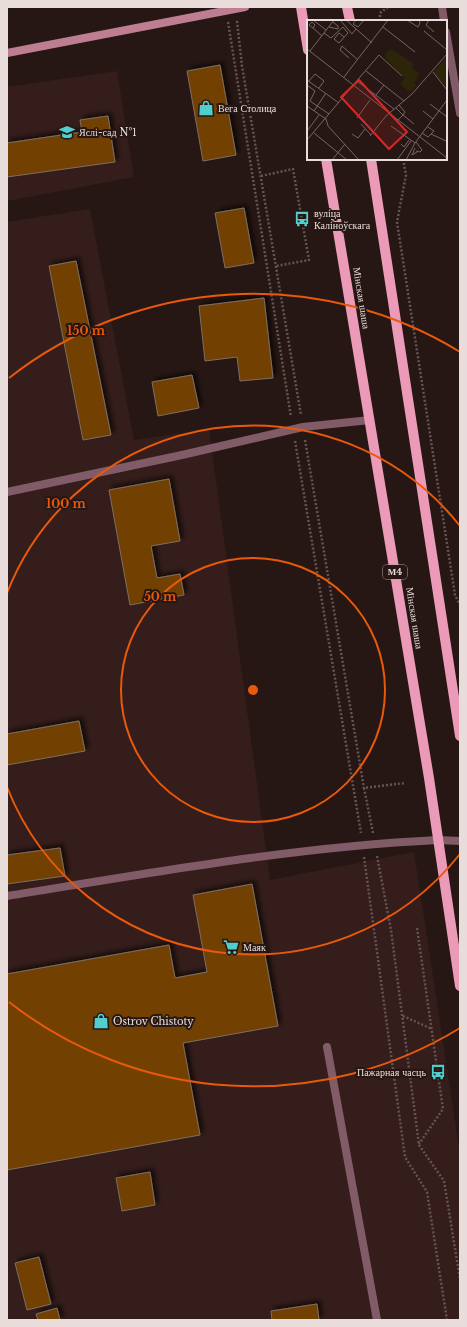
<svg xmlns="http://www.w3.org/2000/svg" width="467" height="1327" font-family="'Libre Baskerville',serif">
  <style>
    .built { fill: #341d1a }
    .building { fill: #724000; stroke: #7d6f62; filter: url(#shadow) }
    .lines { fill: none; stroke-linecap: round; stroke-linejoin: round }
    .path { stroke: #645553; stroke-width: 2.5; stroke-dasharray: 2 2; stroke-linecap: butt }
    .lane { stroke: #825b68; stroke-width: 8 }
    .street { stroke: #825b68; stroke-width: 8 }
    .secondary { stroke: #bd7e94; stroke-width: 8 }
    .primary { stroke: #eb9ab7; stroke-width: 10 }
    .ring { fill: none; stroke: #e8590c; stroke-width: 2 }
    .labels { text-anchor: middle; stroke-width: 4; stroke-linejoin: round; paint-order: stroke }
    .shield { fill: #271714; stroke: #aea29f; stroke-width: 1 }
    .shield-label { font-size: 9px; font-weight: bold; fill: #e8dddb }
    .poi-label { font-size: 10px; fill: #e8dddb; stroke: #271714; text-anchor: start }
    .street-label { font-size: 10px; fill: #e8dddb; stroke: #271714 }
    .inset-road { fill: none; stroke: #746664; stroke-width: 1 }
    .view { fill: #d62828; fill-opacity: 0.15; stroke: #d62828; stroke-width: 2 }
    .inset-edge { fill: none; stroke: #e8dddb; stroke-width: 2 }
    .centre { fill: #e8590c; stroke: #271714; stroke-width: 2 }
    .ring-label { font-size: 12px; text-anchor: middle; font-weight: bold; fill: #e8590c; stroke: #271714; stroke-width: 4; stroke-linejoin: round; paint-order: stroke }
  </style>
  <defs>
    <filter id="shadow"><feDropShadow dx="3.5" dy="-3.5" stdDeviation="2" flood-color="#0009"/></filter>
  </defs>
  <rect width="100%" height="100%" fill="#271714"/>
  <g class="built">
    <path d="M117,71L134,177L7,201V87Z"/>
    <path d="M90,209L134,440L209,429L270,880L414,852L460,1154V1320H7V222Z"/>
  </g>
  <g class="building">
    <path d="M220,65L236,155L203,161L187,71Z"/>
    <path d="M108,116L115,162L7,177V143L82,132L80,120Z"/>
    <path d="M244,208L254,263L225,268L215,213Z"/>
    <path d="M76,261L111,435L83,440L49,266Z"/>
    <path d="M264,298L273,378L240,381L237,357L205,361L199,306Z"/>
    <path d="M192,375L199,408L158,416L152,382Z"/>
    <path d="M169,479L180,541L151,546L157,578L180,574L184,595L130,605L109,490Z"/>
    <path d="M79,721L85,751L7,765V734Z"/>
    <path d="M60,848L65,876L7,884V855Z"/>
    <path d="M252,884L278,1026L183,1043L200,1135L7,1170V974L169,945L175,978L207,972L193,895Z"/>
    <path d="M150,1172L155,1205L122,1211L116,1178Z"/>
    <path d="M39,1257L51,1304L27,1310L15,1263Z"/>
    <path d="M317,1304L319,1320H272L271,1311Z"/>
    <path d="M57,1308L60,1320H38L36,1314Z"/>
  </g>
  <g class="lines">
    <g class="path">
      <path d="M237,21L242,66L301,415"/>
      <path d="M380,21V13L388,7"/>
      <path d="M228,22L291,417"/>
      <path d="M403,159L406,175L397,222L455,595L460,605"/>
      <path d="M261,176L293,169L309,260L276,266"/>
      <path d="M305,440L364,788"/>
      <path d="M295,441L361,833"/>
      <path d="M373,833L364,788L405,783"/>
      <path d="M377,856L391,930L419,1145L444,1181L460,1279"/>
      <path d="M364,857L405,1157L427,1192L447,1320"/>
      <path d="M417,928L443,1109L419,1144"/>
      <path d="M403,1016L432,1029"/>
    </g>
    <g class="lane">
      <path d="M7,492L182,455L303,427L370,420"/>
      <path d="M7,896C150,873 293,847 438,840"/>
      <path d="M327,1047L377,1320"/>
    </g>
    <g class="street">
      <path d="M442,7L444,21"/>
      <path d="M446,32L460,113"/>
      <path d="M438,840L460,841"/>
    </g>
    <path class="secondary" d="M7,53L245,7"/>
    <g class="primary">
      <path d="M301,7L308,50"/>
      <path d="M347,7L350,21"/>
      <path d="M326,159L429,778L460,986"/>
      <path d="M371,159L460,736"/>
    </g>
  </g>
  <g class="ring">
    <circle cx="253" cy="690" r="132"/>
    <path d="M460 854A264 264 0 0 1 7 787M7 593A264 264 0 0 1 460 526"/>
    <path d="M460 1028A396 396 0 0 1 9 1002M9 378A396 396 0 0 1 460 352"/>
  </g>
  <defs>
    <symbol id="shop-bare" viewBox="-9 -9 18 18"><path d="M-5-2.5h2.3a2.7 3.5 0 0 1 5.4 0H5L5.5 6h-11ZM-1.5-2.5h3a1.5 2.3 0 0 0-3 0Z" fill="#52cdcd" stroke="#271714" stroke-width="2.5" paint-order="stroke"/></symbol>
    <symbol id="school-bare" viewBox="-9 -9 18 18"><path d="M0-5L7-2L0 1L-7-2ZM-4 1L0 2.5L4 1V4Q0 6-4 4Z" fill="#52cdcd" stroke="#271714" stroke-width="2.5" paint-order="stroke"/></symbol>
    <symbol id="bus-bare" viewBox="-9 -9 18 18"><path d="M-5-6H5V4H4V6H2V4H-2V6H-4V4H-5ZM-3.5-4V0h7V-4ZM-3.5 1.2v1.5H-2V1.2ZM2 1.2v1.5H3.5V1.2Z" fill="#52cdcd" stroke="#271714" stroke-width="2.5" paint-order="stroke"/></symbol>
    <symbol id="supermarket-bare" viewBox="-9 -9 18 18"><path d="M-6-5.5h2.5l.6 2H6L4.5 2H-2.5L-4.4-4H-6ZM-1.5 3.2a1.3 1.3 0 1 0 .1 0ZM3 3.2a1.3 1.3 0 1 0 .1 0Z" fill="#52cdcd" stroke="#271714" stroke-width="2.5" paint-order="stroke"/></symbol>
  </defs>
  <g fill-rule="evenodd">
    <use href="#shop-bare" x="195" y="97" width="22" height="22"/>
    <use href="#school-bare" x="56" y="121" width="22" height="22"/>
    <use href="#bus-bare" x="291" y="208" width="22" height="22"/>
    <use href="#supermarket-bare" x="220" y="936" width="22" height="22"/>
    <use href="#shop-bare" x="90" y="1010" width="22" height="22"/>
    <use href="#bus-bare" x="427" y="1061" width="22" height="22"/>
  </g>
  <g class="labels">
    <rect class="shield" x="383" y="565" width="24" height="14" rx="3"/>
    <g class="shield-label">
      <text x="395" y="575">М4</text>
    </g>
    <g class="poi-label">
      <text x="218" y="112">Вега Столица</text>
      <text x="79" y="136">Яслі-сад №1</text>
      <text x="314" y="217">вуліца<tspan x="314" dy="12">Каліноўскага</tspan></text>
      <text x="243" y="951">Маяк</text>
      <text x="113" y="1025">Ostrov Chistoty</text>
      <text x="426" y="1076" text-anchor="end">Пажарная часць</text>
    </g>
    <g class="street-label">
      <text transform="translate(362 298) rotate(81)" y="4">Мінская шаша</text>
      <text transform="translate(415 618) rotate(81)" y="4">Мінская шаша</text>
    </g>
  </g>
  <g transform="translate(307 20)">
    <rect width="140" height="140" fill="#271714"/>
    <path d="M84,29L107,44L105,48L113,53L107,63L110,66L103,72L93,64L98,58L79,39L78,34ZM140,37V68L127,52Z" fill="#2c2509"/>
    <path class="inset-road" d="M6,0L19,10M39,0L65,23M49,0L46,4L51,7L57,0M100,0L111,7L113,3L112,0M122,0L119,5L127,12M34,1L45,14L49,9M22,7L31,9V6L26,2M76,7L108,32M6,8L2,5L5,2L8,5L6,8L15,16M117,11L140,30M17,13L24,18L36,7L41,13L32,23L27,19L32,13L37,17M0,29L140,138M3,31L27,0M42,38L33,30L35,26L51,40M59,51L97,81M126,52L140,70M37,57L81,0M0,60L32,83M2,61L8,54L17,61L12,68M50,61L87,89M47,64L72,35L95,56M0,65L8,71L3,81L22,94M69,75L77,65M123,84L140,97M0,86L19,99L21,106L52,140M89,88L96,95L98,92L92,85M7,91L19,73M116,91L126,99M50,98L63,80M91,100L96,95L107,104M54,104L64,115M84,106L108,123M0,111L12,95M7,113L40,140M115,113L121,117L127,111L121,107M45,114L51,118L58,109M124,114L139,121M63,116L79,96L105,74L140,34M0,120L47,64M94,124L97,127L102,120M108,128L105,135L110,132M109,131L113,132L115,130L109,122M25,140L38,124M90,140L104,121M99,140L108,123L140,80"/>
    <path class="view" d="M52,60L100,112L82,129L34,77Z"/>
    <rect width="140" height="140" class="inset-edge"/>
  </g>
  <circle cx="253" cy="690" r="6" class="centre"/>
  <g class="ring-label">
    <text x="86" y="335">150 m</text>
    <text x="66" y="508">100 m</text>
    <text x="160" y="601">50 m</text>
  </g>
  <rect width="467" height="1327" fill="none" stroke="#e8dddb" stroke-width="16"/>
</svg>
